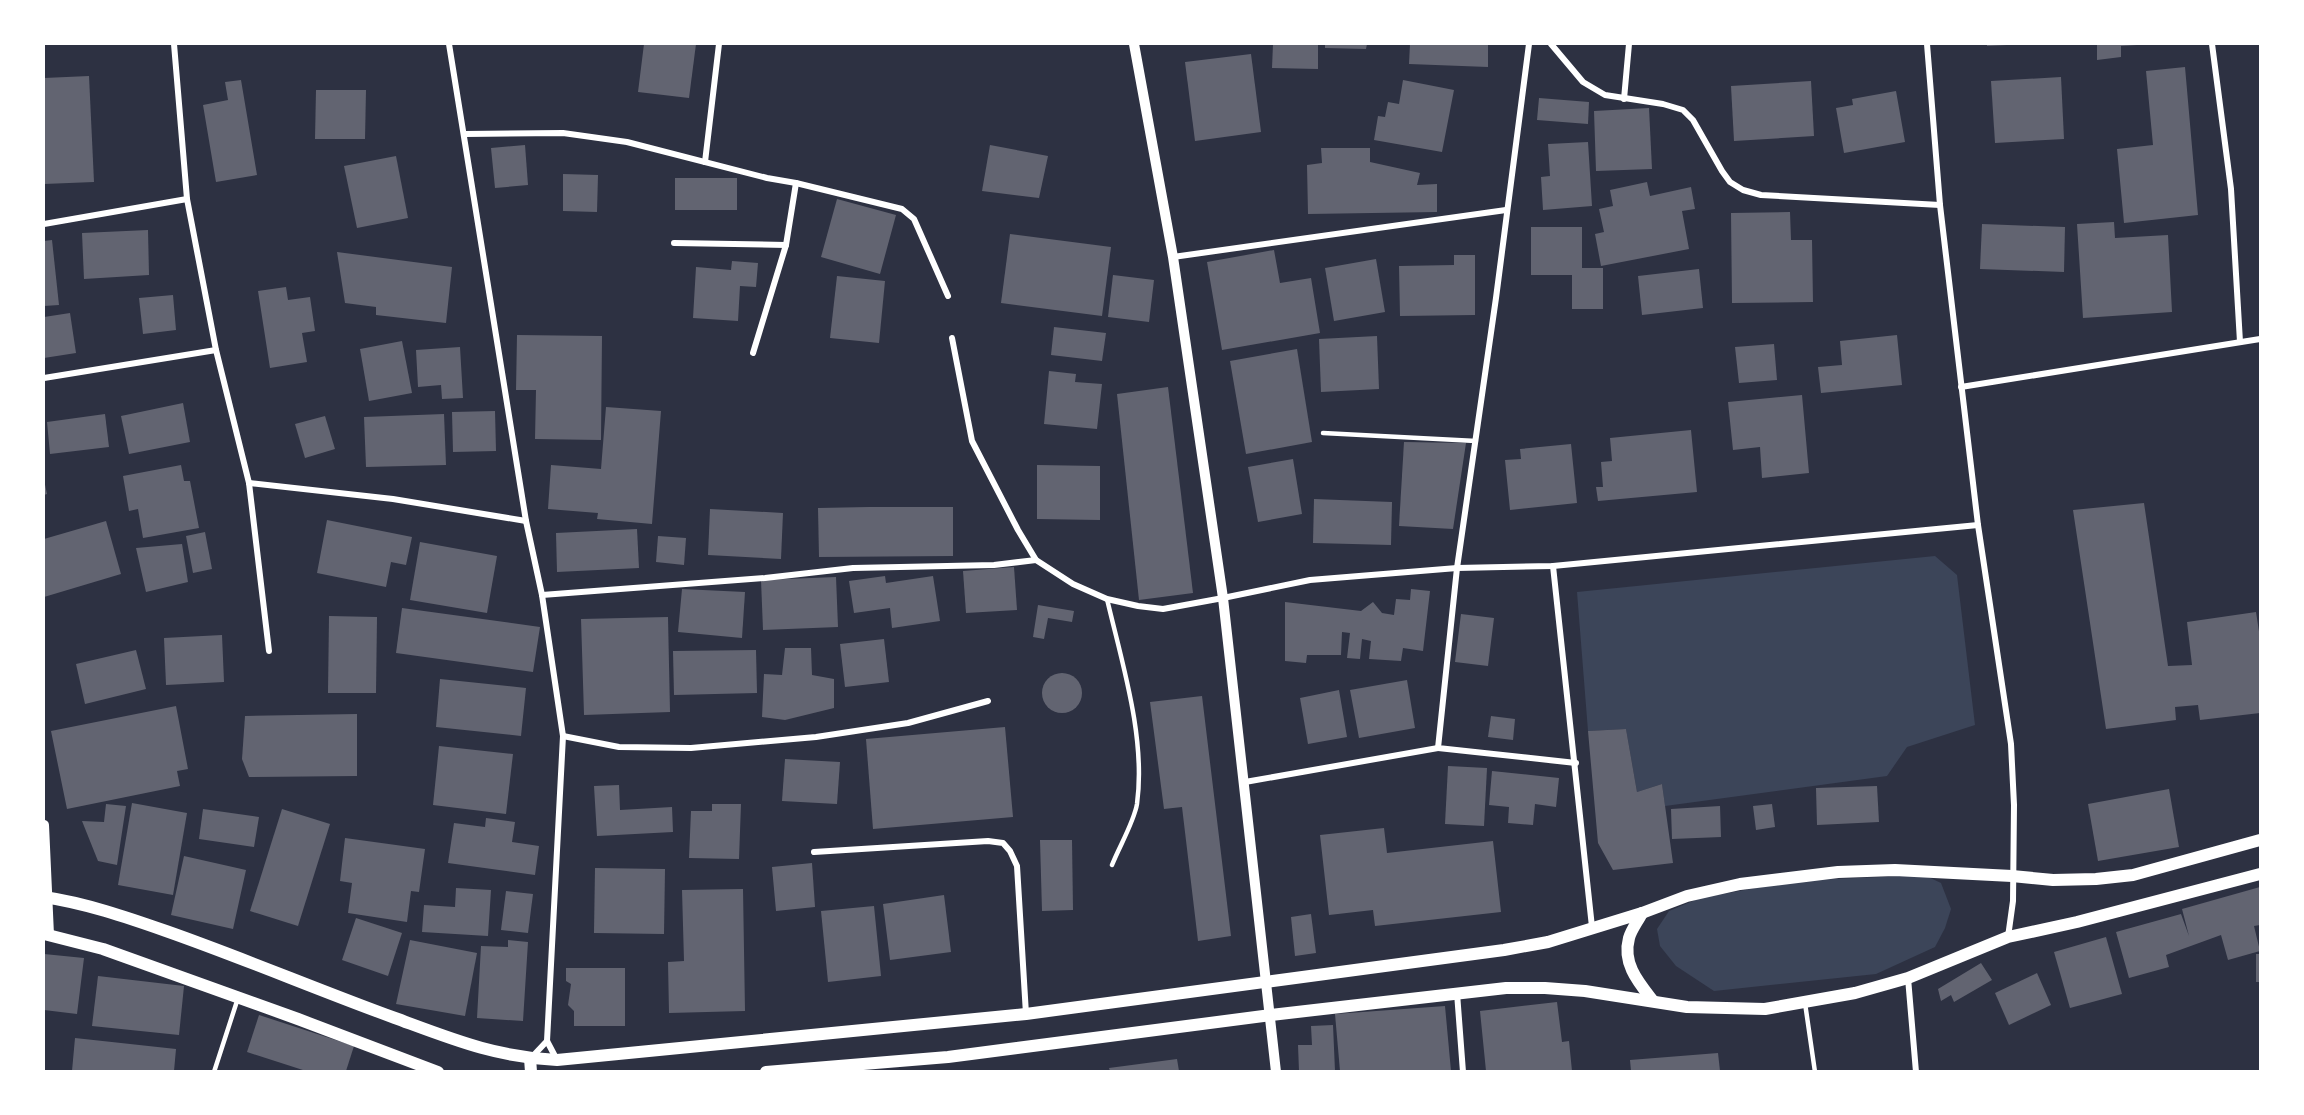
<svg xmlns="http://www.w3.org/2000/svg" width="2304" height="1115" font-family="'Fira Sans',sans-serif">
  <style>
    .green { fill: #3c4559 }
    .building { fill: #626471 }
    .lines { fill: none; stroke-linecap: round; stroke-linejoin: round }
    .service { stroke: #fff; stroke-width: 4.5 }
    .minor { stroke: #fff; stroke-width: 6 }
    .tertiary { stroke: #fff; stroke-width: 10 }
    .secondary { stroke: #fff; stroke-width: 12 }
  </style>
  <rect width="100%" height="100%" fill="#2d3142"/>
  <g class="green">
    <path d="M1935,556L1957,575L1975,725L1907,747L1887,776L1665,806L1662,784L1637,792L1626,729L1588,731L1577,592Z"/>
    <path d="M1924,875L1941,883L1951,909L1945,928L1935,947L1876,974L1714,991L1676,966L1660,946L1657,929L1669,911L1700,898L1756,888L1813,880Z"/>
  </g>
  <g class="building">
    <path d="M644,44H696L689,98L638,92Z"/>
    <path d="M1273,44H1318V69L1272,68Z"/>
    <path d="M1325,44H1367L1366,49L1325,48Z"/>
    <path d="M1410,44H1488V67L1409,64Z"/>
    <path d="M1987,44H2007V45L1987,46Z"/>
    <path d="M2097,44H2137V45L2121,46V57L2097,60Z"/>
    <path d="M1251,54L1261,132L1195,141L1185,62Z"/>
    <path d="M2185,67L2198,215L2124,223L2117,149L2153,145L2146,71Z"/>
    <path d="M89,76L94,182L44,184V78Z"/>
    <path d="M2061,77L2064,139L1995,143L1991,81Z"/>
    <path d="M241,80L257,175L216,182L203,105L228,100L225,82Z"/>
    <path d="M1403,80L1454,90L1442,152L1374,140L1378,116L1385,117L1388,102L1399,104Z"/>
    <path d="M1811,81L1814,136L1734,141L1731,86Z"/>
    <path d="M316,90H366L365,139H315Z"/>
    <path d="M1896,91L1905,142L1844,153L1836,108L1853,105L1852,99Z"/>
    <path d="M1539,98L1589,102L1588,124L1537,120Z"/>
    <path d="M1649,108L1652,169L1596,171L1594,111Z"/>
    <path d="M1588,142L1592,206L1543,210L1541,177L1550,176L1548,144Z"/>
    <path d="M525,145L528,185L495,188L491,148Z"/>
    <path d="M990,145L1048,156L1039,198L982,191Z"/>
    <path d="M1321,148H1370V162L1420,173L1417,185L1437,184V212L1308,214L1307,165L1322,163Z"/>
    <path d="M396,156L408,218L357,228L344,166Z"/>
    <path d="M563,174L598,175L597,212L563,211Z"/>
    <rect x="675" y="178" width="62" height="32"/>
    <path d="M1647,182L1650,196L1691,187L1695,209L1682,211L1689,249L1601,266L1595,234L1604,232L1599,209L1613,206L1610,190Z"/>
    <path d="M837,199L896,215L880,274L821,257Z"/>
    <path d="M1790,212L1791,240H1812L1813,302L1732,303L1731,213Z"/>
    <path d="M2114,222L2115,238L2168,235L2172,312L2083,318L2077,224Z"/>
    <path d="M1982,224L2065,227L2064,272L1980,269Z"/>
    <path d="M1531,227H1582V268H1603V309H1572V275H1531Z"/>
    <path d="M148,230L149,275L84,279L82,233Z"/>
    <path d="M1010,234L1111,247L1102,316L1001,303Z"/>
    <path d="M52,240L59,305L44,306V241Z"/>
    <path d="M1274,250L1280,283L1311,278L1320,333L1222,350L1207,262Z"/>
    <path d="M337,252L452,267L446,323L376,315V307L345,303Z"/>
    <path d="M1454,255H1475V315L1400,316L1399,266L1454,265Z"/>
    <path d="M1376,259L1385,312L1334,321L1325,268Z"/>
    <path d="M732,261L758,263L756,287L740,286L738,321L693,318L696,267L731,270Z"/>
    <path d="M1699,269L1703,308L1642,315L1638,276Z"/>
    <path d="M1113,275L1154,280L1149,322L1108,317Z"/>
    <path d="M837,276L885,281L879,343L830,338Z"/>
    <path d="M286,287L288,300L310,297L315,331L302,333L307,362L270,368L258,291Z"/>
    <path d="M173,295L176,330L143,334L139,298Z"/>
    <path d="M70,313L76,353L44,358V317Z"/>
    <path d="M1054,327L1106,333L1102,361L1051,355Z"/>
    <path d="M517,335L602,336L601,440L535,439L536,390H516Z"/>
    <path d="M1897,335L1902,385L1821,393L1818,367L1842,365L1840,341Z"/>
    <path d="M1377,336L1379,389L1321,392L1319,339Z"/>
    <path d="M402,341L412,393L369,401L360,349Z"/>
    <path d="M1774,344L1777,380L1739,383L1735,347Z"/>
    <path d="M460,347L463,398L442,399L441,385L418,387L416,350Z"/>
    <path d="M1297,349L1312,442L1246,454L1230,361Z"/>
    <path d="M1049,371L1076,374L1075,382L1102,384L1097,429L1044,424Z"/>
    <path d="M1168,387L1193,593L1139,600L1117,394Z"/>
    <path d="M1802,395L1809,473L1762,478L1760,447L1733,450L1728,402Z"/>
    <path d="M183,403L190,442L129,454L121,416Z"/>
    <path d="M606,407L661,411L652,524L597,519L598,513L548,509L551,465L601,469Z"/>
    <path d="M495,411L496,451L453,452L452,412Z"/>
    <path d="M105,414L109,447L50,454L47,422Z"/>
    <path d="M444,414L446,465L366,467L364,417Z"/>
    <path d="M325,416L335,449L305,458L295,424Z"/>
    <path d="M1691,430L1697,492L1598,501L1596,487H1603L1601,462L1612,461L1610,438Z"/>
    <path d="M1404,442L1466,443L1453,529L1399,526Z"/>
    <path d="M1571,444L1577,503L1510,510L1505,460L1521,459L1520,449Z"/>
    <path d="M1293,459L1302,514L1258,522L1248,467Z"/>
    <path d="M181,465L184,481H190L199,528L143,538L138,509L129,511L123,476Z"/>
    <path d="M1037,465L1100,466V520L1037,519Z"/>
    <path d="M44,480L47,494L44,495Z"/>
    <path d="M1314,499L1392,502L1391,545L1313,543Z"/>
    <path d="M2144,503L2168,666L2192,665L2187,622L2256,612L2260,638V713L2200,720L2198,705L2175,707L2176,720L2106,729L2073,510Z"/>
    <path d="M869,507H953V556L819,557L818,508Z"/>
    <path d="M710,509L783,513L781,559L708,555Z"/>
    <path d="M327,520L412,537L406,565L391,562L386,587L317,573Z"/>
    <path d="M106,521L121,574L44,597V539Z"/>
    <path d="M637,529L639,568L557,572L556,533Z"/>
    <path d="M205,532L212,569L193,573L186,536Z"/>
    <path d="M658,536L686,538L684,565L656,562Z"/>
    <path d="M420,542L497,556L487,613L410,600Z"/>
    <path d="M182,544L188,582L146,592L136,548Z"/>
    <path d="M1014,567L1017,610L966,613L963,571Z"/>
    <path d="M885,576L886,583L933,576L940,621L892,628L890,608L854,613L849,581Z"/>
    <path d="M836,577L838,627L763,630L761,580Z"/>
    <path d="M682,589L745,592L742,638L678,632Z"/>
    <path d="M1411,589L1430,591L1423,651L1403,648L1401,661L1369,659L1371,641L1362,639L1360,659L1347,658L1350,633L1342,632L1341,655H1307L1306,663L1285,661V602L1361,611L1373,602L1382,613L1394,615L1396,599L1410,600Z"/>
    <path d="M1038,605L1074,611L1072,622L1048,618L1044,639L1033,637Z"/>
    <path d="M402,608L540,627L533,672L396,653Z"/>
    <path d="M1461,614L1494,618L1488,666L1455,662Z"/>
    <path d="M329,616L377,617L376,693H328Z"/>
    <path d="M668,617L670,712L584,715L581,619Z"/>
    <path d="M222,635L224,682L166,685L164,638Z"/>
    <path d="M884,639L889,682L845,687L840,644Z"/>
    <path d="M785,648H811L812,675L834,679V708L785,720L762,717L764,674L782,675Z"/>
    <path d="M136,650L146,689L85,704L76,664Z"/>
    <path d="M756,650L757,693L674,695L673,651Z"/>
    <circle cx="1062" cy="693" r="20"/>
    <path d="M440,679L526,688L521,736L436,727Z"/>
    <path d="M1407,680L1415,728L1359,738L1350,690Z"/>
    <path d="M1339,690L1347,737L1308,744L1300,698Z"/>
    <path d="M1202,696L1231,936L1198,941L1182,807L1164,809L1150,702Z"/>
    <path d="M176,706L188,769L177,771L180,786L67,809L51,731Z"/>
    <path d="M357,714V776L249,777L242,759L245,716Z"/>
    <path d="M1491,716L1515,719L1513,740L1488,737Z"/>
    <path d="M1005,727L1013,817L873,829L866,739Z"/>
    <path d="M1626,729L1637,792L1662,784L1673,863L1613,870L1598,843L1588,731Z"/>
    <path d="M439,746L513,754L506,814L433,805Z"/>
    <path d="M785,759L840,762L837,804L782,801Z"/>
    <path d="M1448,766L1487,768L1484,826L1445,824Z"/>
    <path d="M1492,771L1559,778L1556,807L1535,804L1533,825L1508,823L1509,807L1489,805Z"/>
    <path d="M619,785L620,810L672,807L673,832L597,836L594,786Z"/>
    <path d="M1877,786L1879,822L1817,825L1816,788Z"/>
    <path d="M2169,789L2179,847L2098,861L2088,804Z"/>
    <path d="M132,803L187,813L173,895L118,885Z"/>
    <path d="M106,804L126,806L117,865L98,861L82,821L104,822Z"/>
    <path d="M712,804H741L739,859L689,858L691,811H712Z"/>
    <path d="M1772,804L1775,827L1756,830L1753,806Z"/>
    <path d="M1720,806L1721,837L1672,839L1671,809Z"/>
    <path d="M203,809L259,817L254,847L199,839Z"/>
    <path d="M282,809L330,824L298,926L250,911Z"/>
    <path d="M486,818L515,822L512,842L539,846L535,875L448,863L454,823L485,827Z"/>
    <path d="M1384,828L1387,853L1493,841L1501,912L1375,926L1373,910L1329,915L1320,835Z"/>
    <path d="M345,838L425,849L419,892L411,891L407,922L348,913L352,883L340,881Z"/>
    <path d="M1040,840H1072L1073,910L1042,911Z"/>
    <path d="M184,856L246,870L233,929L171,915Z"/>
    <path d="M812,863L815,907L776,911L772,867Z"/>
    <path d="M595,868L665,869L664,934L594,933Z"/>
    <path d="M2260,887V925L2254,926L2260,951L2228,960L2221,935L2166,955L2169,967L2129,978L2116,932L2181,914L2189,936L2182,909Z"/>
    <path d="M456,888L491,890L488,936L422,932L424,905L455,907Z"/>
    <path d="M743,889L745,1011L669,1013L668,962L684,961L682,890Z"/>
    <path d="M506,891L533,894L528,933L501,930Z"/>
    <path d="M944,895L951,952L890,960L883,904Z"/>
    <path d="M874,906L881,976L828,982L821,911Z"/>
    <path d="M1311,914L1316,953L1295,956L1291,917Z"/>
    <path d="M356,918L402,933L388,976L342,960Z"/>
    <path d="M2106,937L2122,994L2070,1008L2054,952Z"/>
    <path d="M410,940L477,953L465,1016L396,1004Z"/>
    <path d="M508,940L528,942L523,1021L477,1018L481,946L508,947Z"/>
    <path d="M44,954L84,958L77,1014L44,1010Z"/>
    <rect x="2256" y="954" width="4" height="28"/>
    <path d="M1981,963L1992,980L1954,1002L1951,995L1941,1001L1938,989Z"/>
    <path d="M566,968H625V1026H574V1011L568,1005L571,984L566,981Z"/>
    <path d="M2037,973L2051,1005L2009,1025L1995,993Z"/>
    <path d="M98,976L184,986L179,1035L92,1026Z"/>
    <path d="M1557,1002L1562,1042L1569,1041L1572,1071H1486L1480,1011Z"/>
    <path d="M1445,1006L1451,1071H1340L1335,1014Z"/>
    <path d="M259,1015L354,1046L346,1071H306L247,1052Z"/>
    <path d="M1333,1025L1335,1071H1299L1298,1045H1312L1311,1026Z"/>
    <path d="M75,1038L176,1049L174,1071H72Z"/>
    <path d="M1718,1053L1720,1071H1631L1630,1060Z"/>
    <path d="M1177,1059L1179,1071H1110L1109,1068Z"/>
  </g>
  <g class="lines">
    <g class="service">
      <path d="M1323,433L1476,441"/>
      <path d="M1107,599C1122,663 1146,738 1137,804C1134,822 1119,847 1112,865"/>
      <path d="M1805,1003L1815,1072"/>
      <path d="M214,1072L238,998"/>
    </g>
    <g class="minor">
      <path d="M174,44L187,199L216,350L249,483L269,651"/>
      <path d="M449,44L526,521L542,595L563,736L547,1041L557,1060"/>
      <path d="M1529,44L1496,298L1457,568L1438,748L1576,763"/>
      <path d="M1551,44L1583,82L1605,95L1663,104L1683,110L1693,120L1722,171L1730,182L1743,190L1761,195L1940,205"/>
      <path d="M1927,44L1940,205L1978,525L2011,744L2014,805L2013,901L2008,937"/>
      <path d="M2212,44L2231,189L2240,342"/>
      <path d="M1624,99L1629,44"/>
      <path d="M465,134L563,133L627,142L767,178L796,183L902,209L914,219L948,296"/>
      <path d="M705,162L719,44"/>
      <path d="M44,224L187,199"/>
      <path d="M674,243L786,245"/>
      <path d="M1173,257L1506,210"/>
      <path d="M952,338L972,441L1018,530L1036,560L1073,584L1107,599L1138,606L1163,609L1223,598L1310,580L1457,568L1553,566L1978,525"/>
      <path d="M753,353L786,245L796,183"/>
      <path d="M44,378L216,350"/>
      <path d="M1961,387L2260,339"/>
      <path d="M249,483L393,499L526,521"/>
      <path d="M1553,566L1592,927"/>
      <path d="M542,595L765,578L853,568L994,565L1036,560"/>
      <path d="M563,736L619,747L691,748L816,737L908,723L988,701"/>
      <path d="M1245,782L1438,748"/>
      <path d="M814,852L988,841L1003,843L1010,851L1017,866L1026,1014"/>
      <path d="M1908,978L1916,1072"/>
      <path d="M1457,993L1463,1072"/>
      <path d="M531,1058L547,1041"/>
    </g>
    <g class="tertiary">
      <path d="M1134,44L1173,257L1223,598L1276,1072"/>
      <path d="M44,825L49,935"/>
    </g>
    <g class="secondary">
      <path d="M44,897C85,903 126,917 166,931C243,958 318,990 395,1018C452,1039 495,1057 557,1060L1026,1014L1504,950L1548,942L1642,913L1687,896L1740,884L1838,872L1895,870L2012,876L2053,880L2096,879L2133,875L2260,840"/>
      <path d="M1642,913C1638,921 1631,930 1629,938C1622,964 1639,983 1653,1001"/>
      <path d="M44,934L103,949L298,1019L438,1072"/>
      <path d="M530,1058L531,1072"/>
      <path d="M766,1072L948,1057L1271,1015L1506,988H1545L1585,991L1687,1007L1765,1009L1855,993L1908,978L2008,937L2077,922L2260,874"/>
    </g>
  </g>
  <rect width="2304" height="1115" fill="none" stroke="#ffffff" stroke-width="90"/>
</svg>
